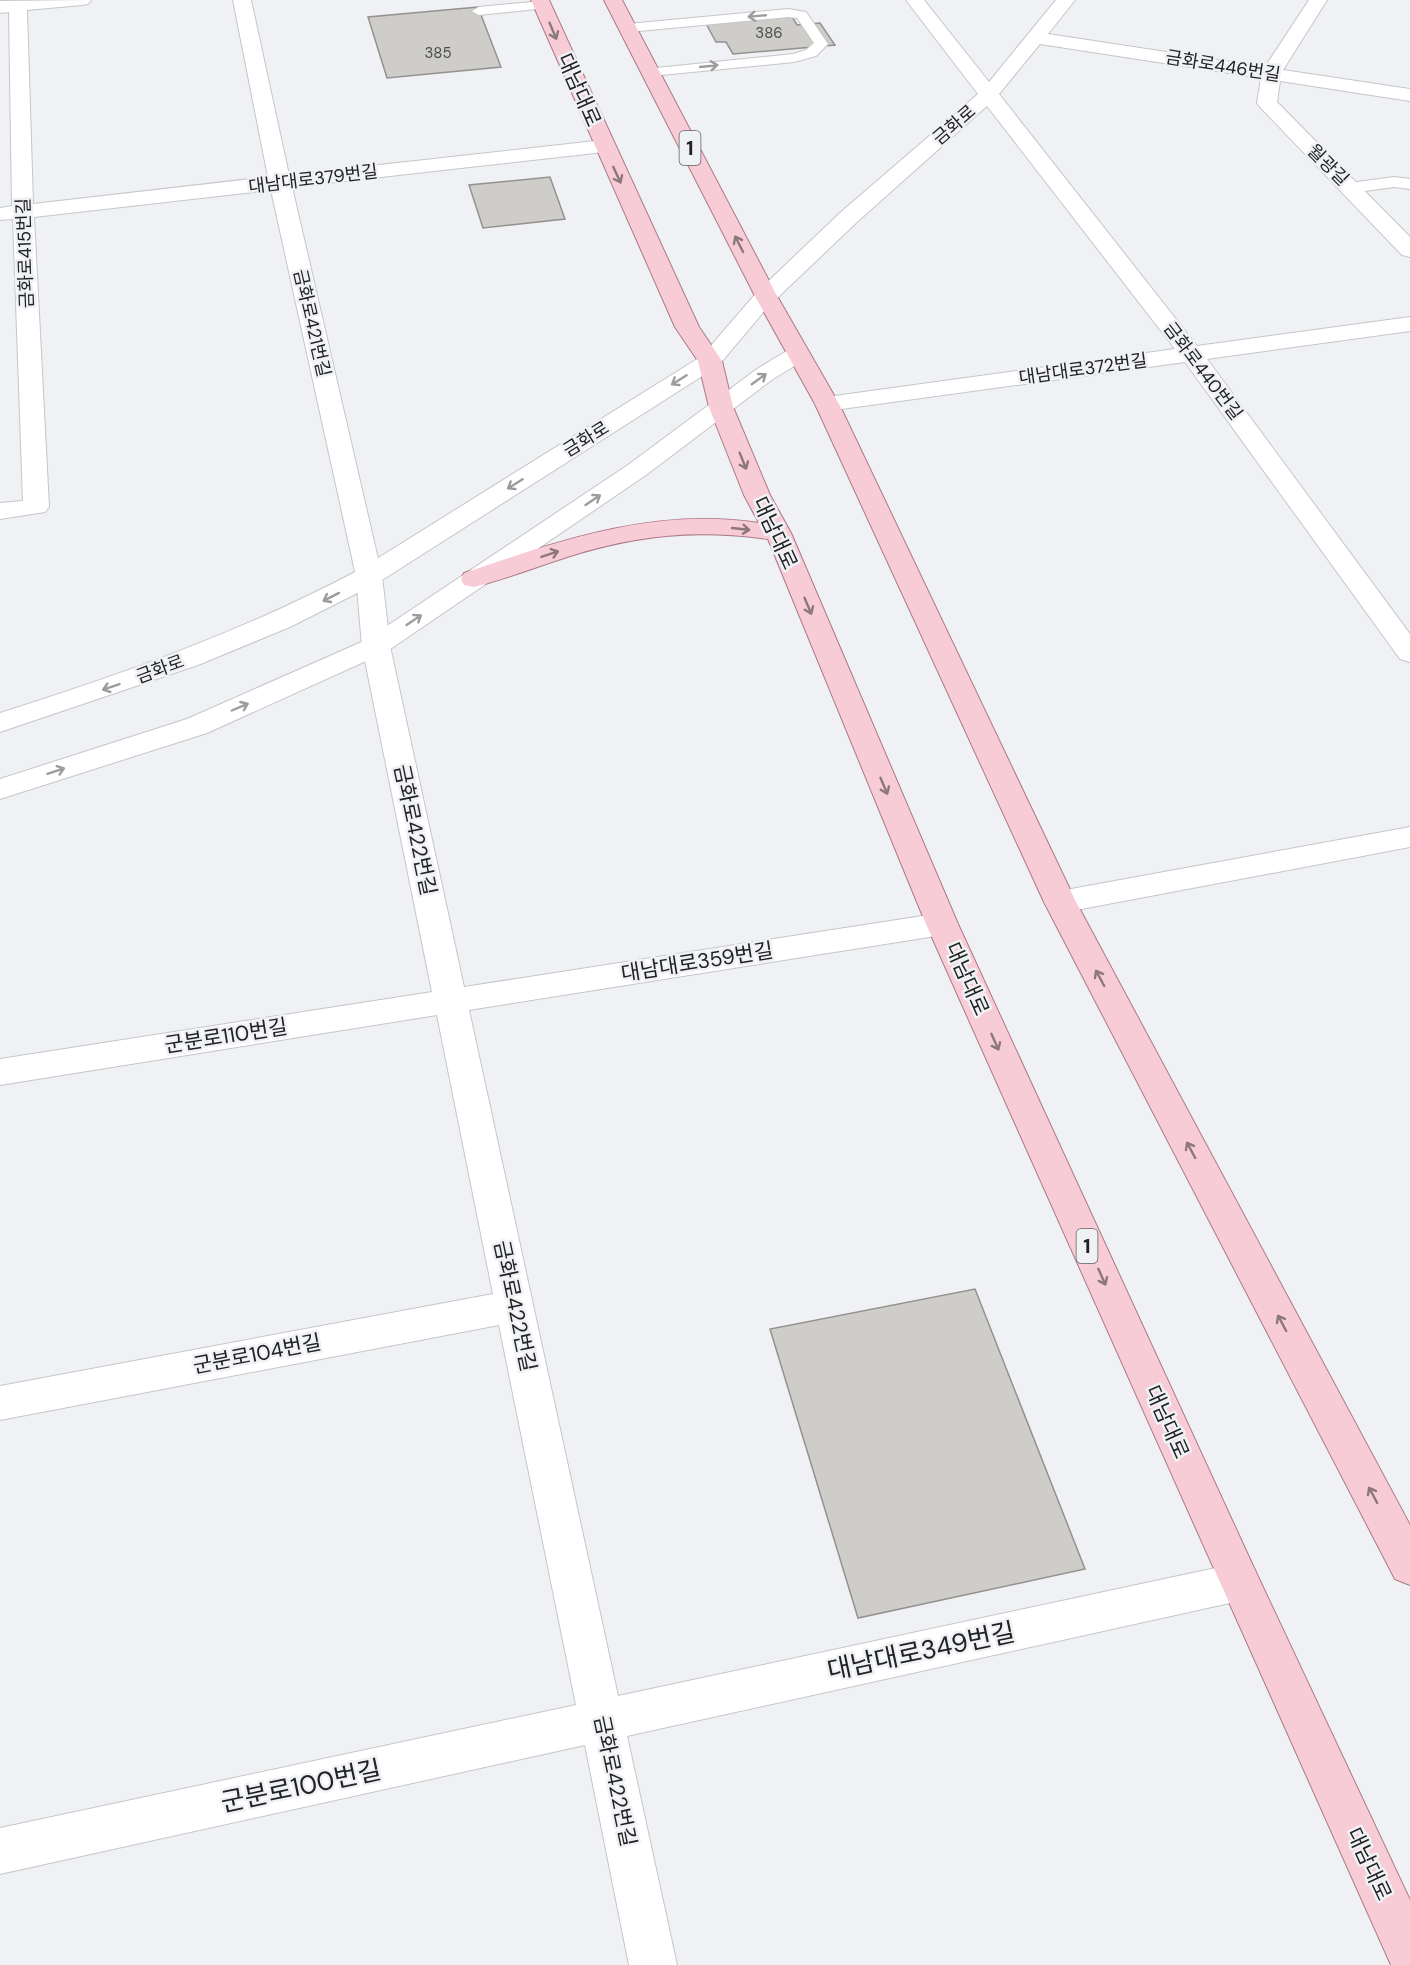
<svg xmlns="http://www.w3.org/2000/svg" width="1410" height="1965" font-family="'DM Sans','Noto Sans KR',sans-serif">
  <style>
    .building { fill: #cfcdca; stroke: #94918f; stroke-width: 1.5 }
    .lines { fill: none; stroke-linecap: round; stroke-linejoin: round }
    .service-casing { stroke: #c5c6c9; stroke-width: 2 }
    .minor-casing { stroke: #c5c6c9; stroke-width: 2 }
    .secondary-casing { stroke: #c5c6c9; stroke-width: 2 }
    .primary-casing { stroke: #a97a86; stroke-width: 2 }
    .service { fill: #fff; fill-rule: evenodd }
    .minor { fill: #fff; fill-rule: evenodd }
    .secondary { fill: #fff; fill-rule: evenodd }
    .primary { fill: #f7ccd6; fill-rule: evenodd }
    .oneway { stroke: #9b9c9c }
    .oneway2 { stroke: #8c777c }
    .labels { text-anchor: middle; stroke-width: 5; stroke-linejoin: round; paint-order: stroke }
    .far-number-label { font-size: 15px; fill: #4c4d4d }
    .far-street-label { font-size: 18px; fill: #212223; stroke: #f0f1f4 }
    .shield { fill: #f0f1f4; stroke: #5f6062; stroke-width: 1.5 }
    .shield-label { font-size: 20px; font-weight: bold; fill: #212223 }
    .street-label { font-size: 21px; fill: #212223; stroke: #f0f1f4 }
    .near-street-label { font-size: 26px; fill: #212223; stroke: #f0f1f4 }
  </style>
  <rect width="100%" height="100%" fill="#f0f1f4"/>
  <g class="building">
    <path d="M478,7L501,67L387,78L368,17Z"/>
    <path d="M788,10L797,25L820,23L835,45L733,54L726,42H716L703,18Z"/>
    <path d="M550,177L565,219L483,228L469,185Z"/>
    <path d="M975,1289L1085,1569L858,1618L770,1329Z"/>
  </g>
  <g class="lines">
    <defs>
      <g id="service">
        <path d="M542,1L549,5L547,8L479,15L472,11L479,7Z"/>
        <path d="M788,9L806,12L828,44L816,56L794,62L651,76L644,72L646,69L793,54L806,50L814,43L797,18L788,17L628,32L621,28L628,24Z"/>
        <path d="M1394,177L1410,179V189L1394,187L1350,193L1342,188L1350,183Z"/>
      </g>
      <g id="minor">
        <path d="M91,0L88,4L82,5L27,10L33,204L268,177L233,0H251L289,175L604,140L611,142L614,146L611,150L604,152L292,187L382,576L390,646L464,987L942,913L953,916L958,924L953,932L942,935L469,1010L618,1696L1239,1563L1254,1568L1260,1582L1254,1596L1239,1601L627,1736L677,1965H629L585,1745L0,1874V1828L576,1705L499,1325L0,1420V1386L493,1294L437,1015L0,1085V1059L432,992L362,646L356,576L271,190L34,217L49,507L45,512L0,519V503L23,501L13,219L0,220V208L12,206L9,12L0,13V1Z"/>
        <path d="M906,0H924L989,82L1056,0H1075L1048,34L1265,67L1309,0H1327L1283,70L1410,89V101L1280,81L1277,102L1410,237V257L1402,255L1260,107L1257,103L1261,78L1040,44L999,94L1197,346L1410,317V331L1207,359L1410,634V662L1400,659L1185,362L827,411L818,409L815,404L818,399L827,397L1175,349L987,106L857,222L774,301L766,303L758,301L755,296L758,291L841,212L978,94Z"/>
        <path d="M1410,827V847L1060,913L1049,910L1044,902L1049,894L1060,891Z"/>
      </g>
      <g id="secondary">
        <path d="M766,289L774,291L777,296L718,366L379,582L290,627L198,665L0,732V713C124,674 244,631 359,570L702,356L758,291Z"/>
        <path d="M798,347L806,349L810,354L806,359L773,379L646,475L386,652L207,733L0,799V779L187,719L366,640L628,465L757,369L790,349Z"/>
      </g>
      <g id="primary">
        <path d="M531,0H549L699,327L722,361L733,407L770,495L791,533L958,924L1254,1568L1410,1900V1965H1391L926,924L768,539C694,529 637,535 567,557C536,567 505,579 474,587L464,585L461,579L464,573C562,540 655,507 759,523L744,495L709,407L698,361L675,327Z"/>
        <path d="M604,0H622L777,296L839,404L1076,902L1410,1525V1585L1395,1579L1044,902L815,404L755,296Z"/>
      </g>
    </defs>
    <use href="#service" class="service-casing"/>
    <use href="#minor" class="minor-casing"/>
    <use href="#secondary" class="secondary-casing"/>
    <use href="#primary" class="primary-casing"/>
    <use href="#service" class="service"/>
    <use href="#minor" class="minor"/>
    <use href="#secondary" class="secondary"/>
    <use href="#primary" class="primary"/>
  </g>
  <defs><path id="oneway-shaft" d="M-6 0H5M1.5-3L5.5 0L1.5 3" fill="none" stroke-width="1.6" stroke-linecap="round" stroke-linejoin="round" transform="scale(1.5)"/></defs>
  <g class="oneway">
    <use href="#oneway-shaft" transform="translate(757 16) rotate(175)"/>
    <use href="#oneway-shaft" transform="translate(709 66) rotate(-6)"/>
    <use href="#oneway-shaft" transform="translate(759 379) rotate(-36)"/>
    <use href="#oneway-shaft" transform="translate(679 380) rotate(148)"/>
    <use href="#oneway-shaft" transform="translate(515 484) rotate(148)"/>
    <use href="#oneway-shaft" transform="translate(593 500) rotate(-34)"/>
    <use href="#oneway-shaft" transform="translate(331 597) rotate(153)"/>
    <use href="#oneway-shaft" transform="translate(414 620) rotate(-34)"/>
    <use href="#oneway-shaft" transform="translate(111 687) rotate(161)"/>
    <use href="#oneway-shaft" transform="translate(240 707) rotate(-23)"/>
    <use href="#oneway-shaft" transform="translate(56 771) rotate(-18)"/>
  </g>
  <g class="oneway2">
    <use href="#oneway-shaft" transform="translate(553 31) rotate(67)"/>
    <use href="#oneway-shaft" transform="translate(617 175) rotate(65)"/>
    <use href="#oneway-shaft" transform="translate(739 244) rotate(-117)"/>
    <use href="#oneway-shaft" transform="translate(743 461) rotate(68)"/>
    <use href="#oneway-shaft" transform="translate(741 529) rotate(6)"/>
    <use href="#oneway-shaft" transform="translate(550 554) rotate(-18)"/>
    <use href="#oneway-shaft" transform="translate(808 606) rotate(67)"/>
    <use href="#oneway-shaft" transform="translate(884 786) rotate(67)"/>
    <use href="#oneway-shaft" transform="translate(1100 978) rotate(-118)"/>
    <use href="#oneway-shaft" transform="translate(995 1042) rotate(66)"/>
    <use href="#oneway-shaft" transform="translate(1191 1150) rotate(-118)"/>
    <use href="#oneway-shaft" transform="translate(1102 1277) rotate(66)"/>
    <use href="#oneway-shaft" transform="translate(1282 1323) rotate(-118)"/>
    <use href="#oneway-shaft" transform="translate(1373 1495) rotate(-118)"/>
  </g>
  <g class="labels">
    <g class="far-number-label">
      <text x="769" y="38">386</text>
      <text x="438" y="58">385</text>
    </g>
    <g class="far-street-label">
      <text transform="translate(1223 66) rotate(9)" y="6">금화로446번길</text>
      <text transform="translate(954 125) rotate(-41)" y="6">금화로</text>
      <text transform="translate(1328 165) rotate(45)" y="6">월광길</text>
      <text transform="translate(313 179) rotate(-7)" y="6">대남대로379번길</text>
      <text transform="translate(25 253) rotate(-92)" y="6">금화로415번길</text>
      <text transform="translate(312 323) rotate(77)" y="6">금화로421번길</text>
      <text transform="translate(1083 369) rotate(-8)" y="6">대남대로372번길</text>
      <text transform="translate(1203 371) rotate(53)" y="6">금화로440번길</text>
      <text transform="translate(586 439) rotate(-32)" y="6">금화로</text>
      <text transform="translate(160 669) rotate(-20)" y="6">금화로</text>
    </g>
    <g class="shield">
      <rect x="679.5" y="131" width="21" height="34" rx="4.5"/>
      <rect x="1076.5" y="1229" width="21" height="34" rx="4.5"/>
    </g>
    <g class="shield-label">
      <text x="690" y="155">1</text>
      <text x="1087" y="1253">1</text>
    </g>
    <g class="street-label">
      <text transform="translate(579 90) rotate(66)" y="7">대남대로</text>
      <text transform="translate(775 533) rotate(65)" y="7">대남대로</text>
      <text transform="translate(415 830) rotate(78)" y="7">금화로422번길</text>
      <text transform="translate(697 962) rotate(-9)" y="7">대남대로359번길</text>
      <text transform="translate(967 979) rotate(66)" y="7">대남대로</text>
      <text transform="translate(226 1036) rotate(-9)" y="7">군분로110번길</text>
      <text transform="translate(515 1306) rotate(78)" y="7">금화로422번길</text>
      <text transform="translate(257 1354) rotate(-11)" y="7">군분로104번길</text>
      <text transform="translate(1167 1422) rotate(66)" y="7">대남대로</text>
      <text transform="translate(615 1781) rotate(78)" y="7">금화로422번길</text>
      <text transform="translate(1369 1864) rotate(65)" y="7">대남대로</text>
    </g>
    <g class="near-street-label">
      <text transform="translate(921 1651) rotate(-12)" y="9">대남대로349번길</text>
      <text transform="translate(301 1786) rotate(-12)" y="9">군분로100번길</text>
    </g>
  </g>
</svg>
